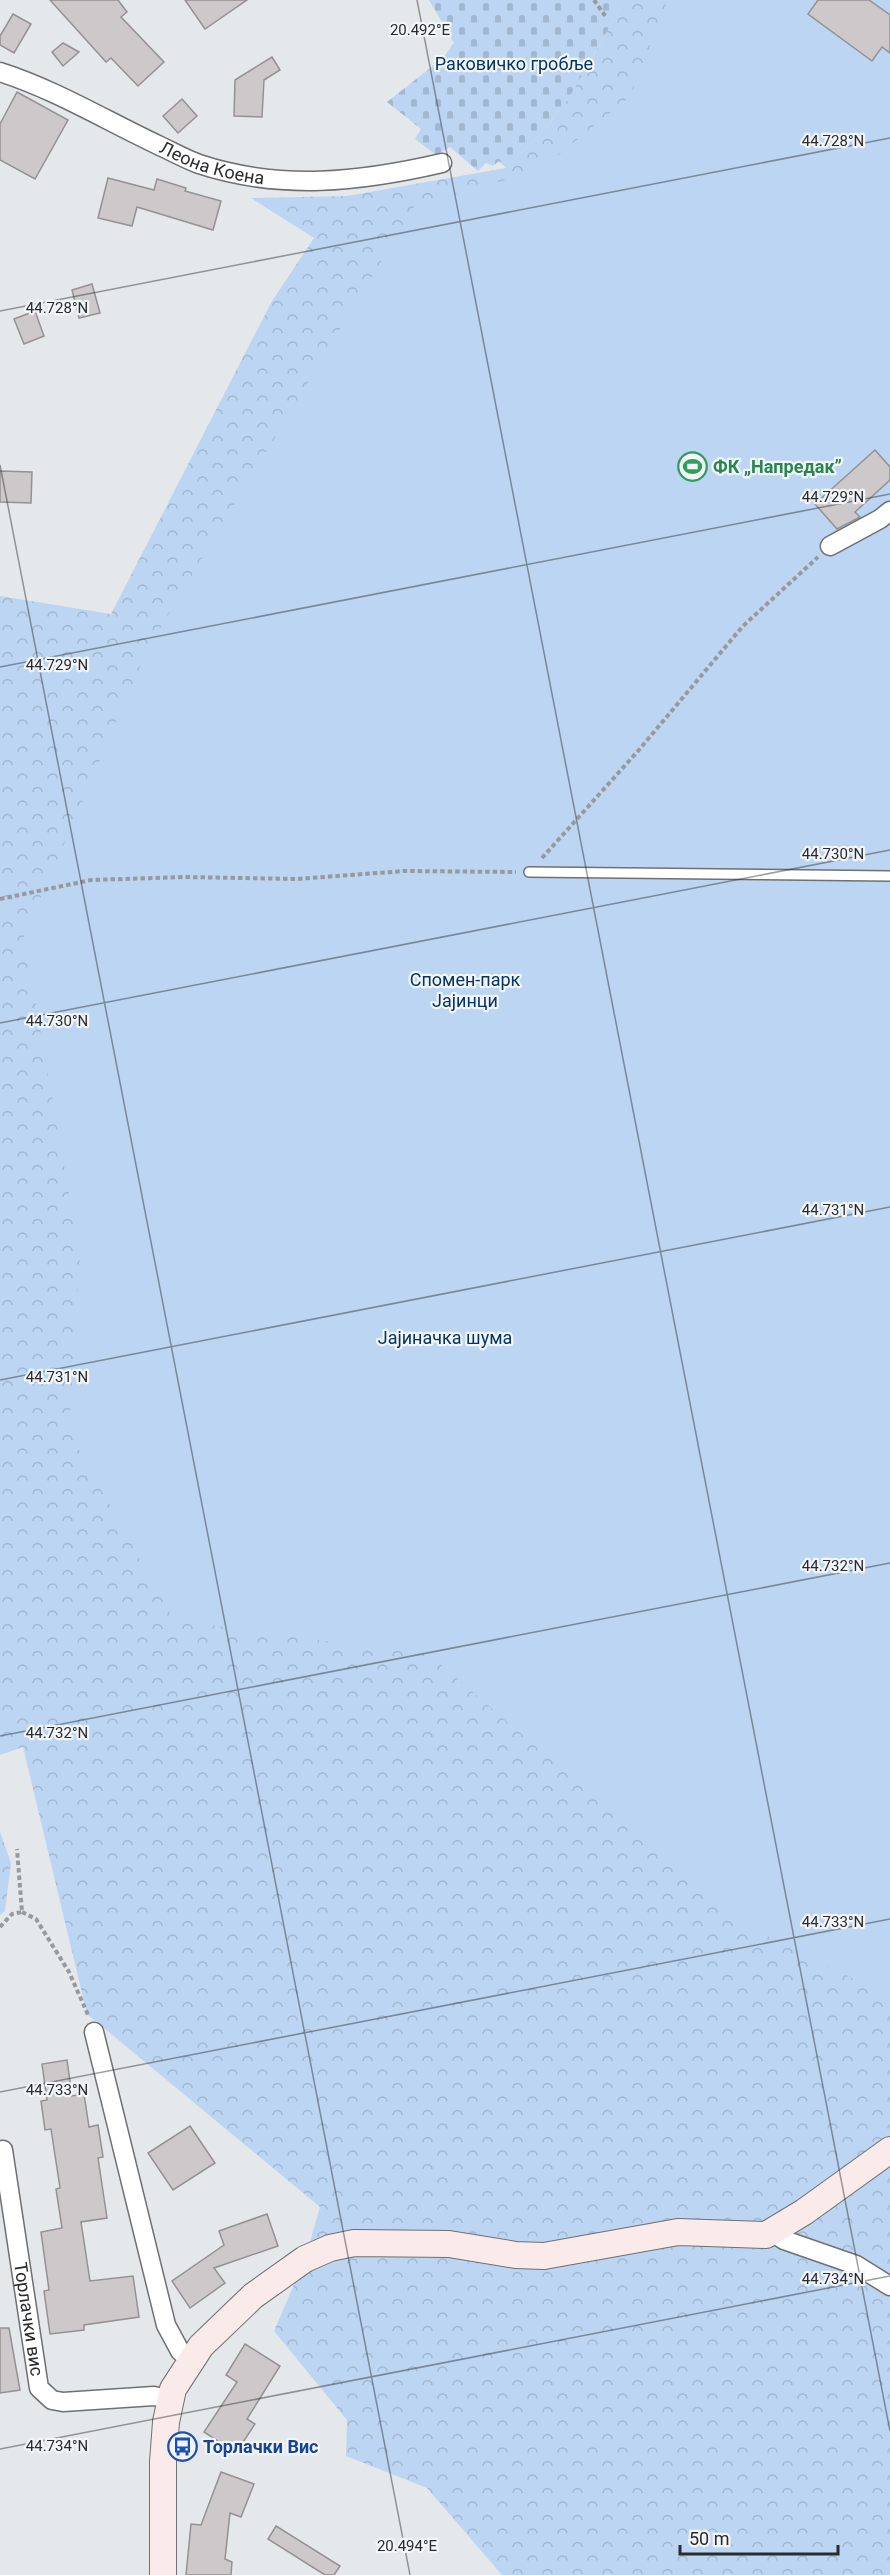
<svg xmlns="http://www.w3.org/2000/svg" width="890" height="2575" font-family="Roboto,sans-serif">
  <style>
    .forest { fill: url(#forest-crowns) }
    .cemetery { fill: url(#cemetery-stones) }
    .park { fill: #bcd5f2 }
    .building { fill: #cdc9cb; stroke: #959193; stroke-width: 1.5 }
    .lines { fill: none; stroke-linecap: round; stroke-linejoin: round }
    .lane-casing { stroke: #6e7073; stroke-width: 12 }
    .street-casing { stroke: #6e7073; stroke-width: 21 }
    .secondary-casing { stroke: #6e7073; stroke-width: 28 }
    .path { stroke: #979a9c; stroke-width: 4; stroke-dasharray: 4.5 3; stroke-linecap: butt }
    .lane { stroke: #fff; stroke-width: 9 }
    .street { stroke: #fff; stroke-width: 18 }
    .secondary { stroke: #faeae9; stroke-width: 26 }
    .ticks { fill: none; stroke: #292b2c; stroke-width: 1.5; stroke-opacity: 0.45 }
    .labels { text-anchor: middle; stroke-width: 4.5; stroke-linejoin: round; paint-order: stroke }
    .park-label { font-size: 18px; fill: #043663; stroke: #f2f5f9 }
    .street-label { font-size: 18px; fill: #292b2c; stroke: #f2f5f9 }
    .leisure-label { font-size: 18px; font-weight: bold; fill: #27864d; stroke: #f2f5f9; text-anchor: start }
    .transit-label { font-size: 18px; font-weight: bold; fill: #164399; stroke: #f2f5f9; text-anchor: start }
    .ticks-label { font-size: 15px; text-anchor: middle; fill: #292b2c; stroke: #f2f5f9; stroke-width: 4.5; stroke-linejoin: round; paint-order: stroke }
  </style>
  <defs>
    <pattern id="forest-crowns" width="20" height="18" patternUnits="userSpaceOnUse" patternTransform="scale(1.5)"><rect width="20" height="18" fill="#bcd5f2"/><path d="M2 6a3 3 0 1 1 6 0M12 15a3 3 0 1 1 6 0" fill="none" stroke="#a2b7d0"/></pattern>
    <pattern id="cemetery-stones" width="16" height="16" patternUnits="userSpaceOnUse" patternTransform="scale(1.5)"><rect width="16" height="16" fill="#bcd5f2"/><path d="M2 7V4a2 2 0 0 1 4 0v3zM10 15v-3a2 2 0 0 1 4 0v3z" fill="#a2b7d0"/></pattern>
  </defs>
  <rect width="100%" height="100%" fill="#e5e8eb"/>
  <g class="forest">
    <path d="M625,0H768L890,926V2575H502L427,2488L346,2456L347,2420L274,2331L305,2259L320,2207L87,2014L23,1747L0,1755V596L111,614L272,301L314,238L251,198L347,196L506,168L547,127L570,96Z"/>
    <path d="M0,1832L11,1863L5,1911L0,1915Z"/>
  </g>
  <path class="cemetery" d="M429,0H625L570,96L547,127L506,168L499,161L493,166L486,163L478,171L450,147L436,155L415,139L421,129L387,102L443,58L454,43Z"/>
  <path class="park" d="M668,0H890V1997L739,1922L430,1655L174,1620L69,1432L80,1256L24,937L148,648L415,205L538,171L630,97Z"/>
  <g class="building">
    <path d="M50,0H118L127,12L121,17L164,62L138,86L111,58L106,62Z"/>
    <path d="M185,0H247L205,29Z"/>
    <path d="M818,0H869L890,15V53L882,47L872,61L808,14Z"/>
    <path d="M13,14L31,24L14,53L0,45V36Z"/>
    <path d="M63,43L79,52L63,66L52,52Z"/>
    <path d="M272,57L280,70L264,80L262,117L234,116L235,80Z"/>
    <path d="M17,92L68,120L35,179L0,160V124Z"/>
    <path d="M182,99L197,116L178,133L163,116Z"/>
    <path d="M108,178L154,190L157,179L186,188L185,191L221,201L213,230L137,207L132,226L98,218Z"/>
    <path d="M92,284L100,313L79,318L72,290Z"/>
    <path d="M35,311L44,336L24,344L14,319Z"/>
    <path d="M875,450L890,467V480L855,512L860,517L837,529L815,504Z"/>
    <path d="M0,471L32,472L31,503L0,502Z"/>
    <path d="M67,2060L72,2096L84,2094L89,2127L98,2125L103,2157L98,2158L107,2218L81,2222L90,2281L133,2276L139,2317L84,2325V2330L50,2334L44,2291L49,2290L41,2232L62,2228L56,2189L60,2188L51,2129L45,2130L41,2101L47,2100L42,2064Z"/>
    <path d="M190,2126L215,2163L173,2190L148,2153Z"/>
    <path d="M267,2214L278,2246L214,2268L225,2283L190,2308L172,2281L224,2245L219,2231Z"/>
    <path d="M0,2328H9L20,2390L0,2393Z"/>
    <path d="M245,2344L280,2366L247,2419L255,2424L236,2453L204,2432L237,2382L226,2375Z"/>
    <path d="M221,2472L254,2484L241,2517L230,2513L225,2559L232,2562L231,2575H186L191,2524L201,2525Z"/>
    <path d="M276,2526L340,2566L334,2575H325L268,2539Z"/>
  </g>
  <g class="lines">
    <defs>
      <path id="lane" d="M529,872L890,876"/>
      <g id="street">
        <path id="s1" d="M0,72C56,90 105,120 158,145C171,151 185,159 199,164C281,191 360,182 442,163"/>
        <path d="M830,546L880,519L890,511"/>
        <path d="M94,2032L166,2325L180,2351L190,2360"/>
        <path id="s2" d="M3,2150L39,2388L52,2400L63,2402L154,2396L170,2399"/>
        <path d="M772,2232L784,2240L856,2265L890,2286"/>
      </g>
      <path id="secondary" d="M163,2575V2462L166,2422L173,2389L201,2346L253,2296L305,2259L330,2248L354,2243L449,2244L516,2255L544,2256L678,2232L766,2235L804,2212L890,2150"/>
    </defs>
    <use href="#lane" class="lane-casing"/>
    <use href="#street" class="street-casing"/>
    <use href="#secondary" class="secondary-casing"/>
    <g class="path">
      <path d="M594,0L606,17"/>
      <path d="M542,858L638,751L743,626L818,557"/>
      <path d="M0,899L91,880L184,877L297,879L404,871L516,872"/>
      <path d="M22,1912L36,1919L69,1972L89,2017"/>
      <path d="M0,1927L12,1914L22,1912L17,1849"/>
    </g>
    <use href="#lane" class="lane"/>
    <use href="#street" class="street"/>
    <use href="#secondary" class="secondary"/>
  </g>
  <path class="ticks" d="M417,0L890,2431M0,311L890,138M0,465L410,2575M0,667L890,494M0,1023L890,850M0,1380L890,1207M0,1736L890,1563M0,2092L890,1919M0,2449L890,2276"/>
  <defs>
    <symbol id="stadium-ring" viewBox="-11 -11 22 22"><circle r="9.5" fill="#f2f5f9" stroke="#2e9e5b" stroke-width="1.5"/><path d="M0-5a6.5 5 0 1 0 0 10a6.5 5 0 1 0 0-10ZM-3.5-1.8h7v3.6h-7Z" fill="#2e9e5b"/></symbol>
    <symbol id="bus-ring" viewBox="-11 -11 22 22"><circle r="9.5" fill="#f2f5f9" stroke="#1a4fb4" stroke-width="1.5"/><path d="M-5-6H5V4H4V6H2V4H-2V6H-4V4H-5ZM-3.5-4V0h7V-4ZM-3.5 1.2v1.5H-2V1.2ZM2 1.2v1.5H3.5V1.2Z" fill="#1a4fb4"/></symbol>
  </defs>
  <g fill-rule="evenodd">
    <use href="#stadium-ring" x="676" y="450" width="33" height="33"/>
    <use href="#bus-ring" x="166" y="2430" width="33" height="33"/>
  </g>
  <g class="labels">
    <g class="park-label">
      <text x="514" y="70">Раковичко гробље</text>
      <text x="465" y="986">Спомен-парк<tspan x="465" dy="21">Јајинци</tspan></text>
      <text x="445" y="1344">Јајиначка шума</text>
    </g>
    <g class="street-label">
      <text dy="6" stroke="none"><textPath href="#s1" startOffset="232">Леона Коена</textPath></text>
      <text dy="6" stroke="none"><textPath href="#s2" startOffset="171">Торлачки вис</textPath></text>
    </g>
    <g class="leisure-label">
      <text x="713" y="473">ФК „Напредак”</text>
    </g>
    <g class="transit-label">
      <text x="203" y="2453">Торлачки Вис</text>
    </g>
  </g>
  <g class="ticks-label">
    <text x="420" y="35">20.492°E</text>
    <text x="833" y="146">44.728°N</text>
    <text x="57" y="313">44.728°N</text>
    <text x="833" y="502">44.729°N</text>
    <text x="57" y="670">44.729°N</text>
    <text x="833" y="859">44.730°N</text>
    <text x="57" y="1026">44.730°N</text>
    <text x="833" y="1215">44.731°N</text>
    <text x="57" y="1382">44.731°N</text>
    <text x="833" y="1571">44.732°N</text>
    <text x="57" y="1738">44.732°N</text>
    <text x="833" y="1927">44.733°N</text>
    <text x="57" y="2095">44.733°N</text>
    <text x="833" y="2284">44.734°N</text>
    <text x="57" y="2451">44.734°N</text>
    <text x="407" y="2551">20.494°E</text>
  </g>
  <path d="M680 2545v9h158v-9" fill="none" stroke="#292b2c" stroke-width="3"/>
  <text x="689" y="2545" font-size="18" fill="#292b2c" stroke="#f2f5f9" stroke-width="4.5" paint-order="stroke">50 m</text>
</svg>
